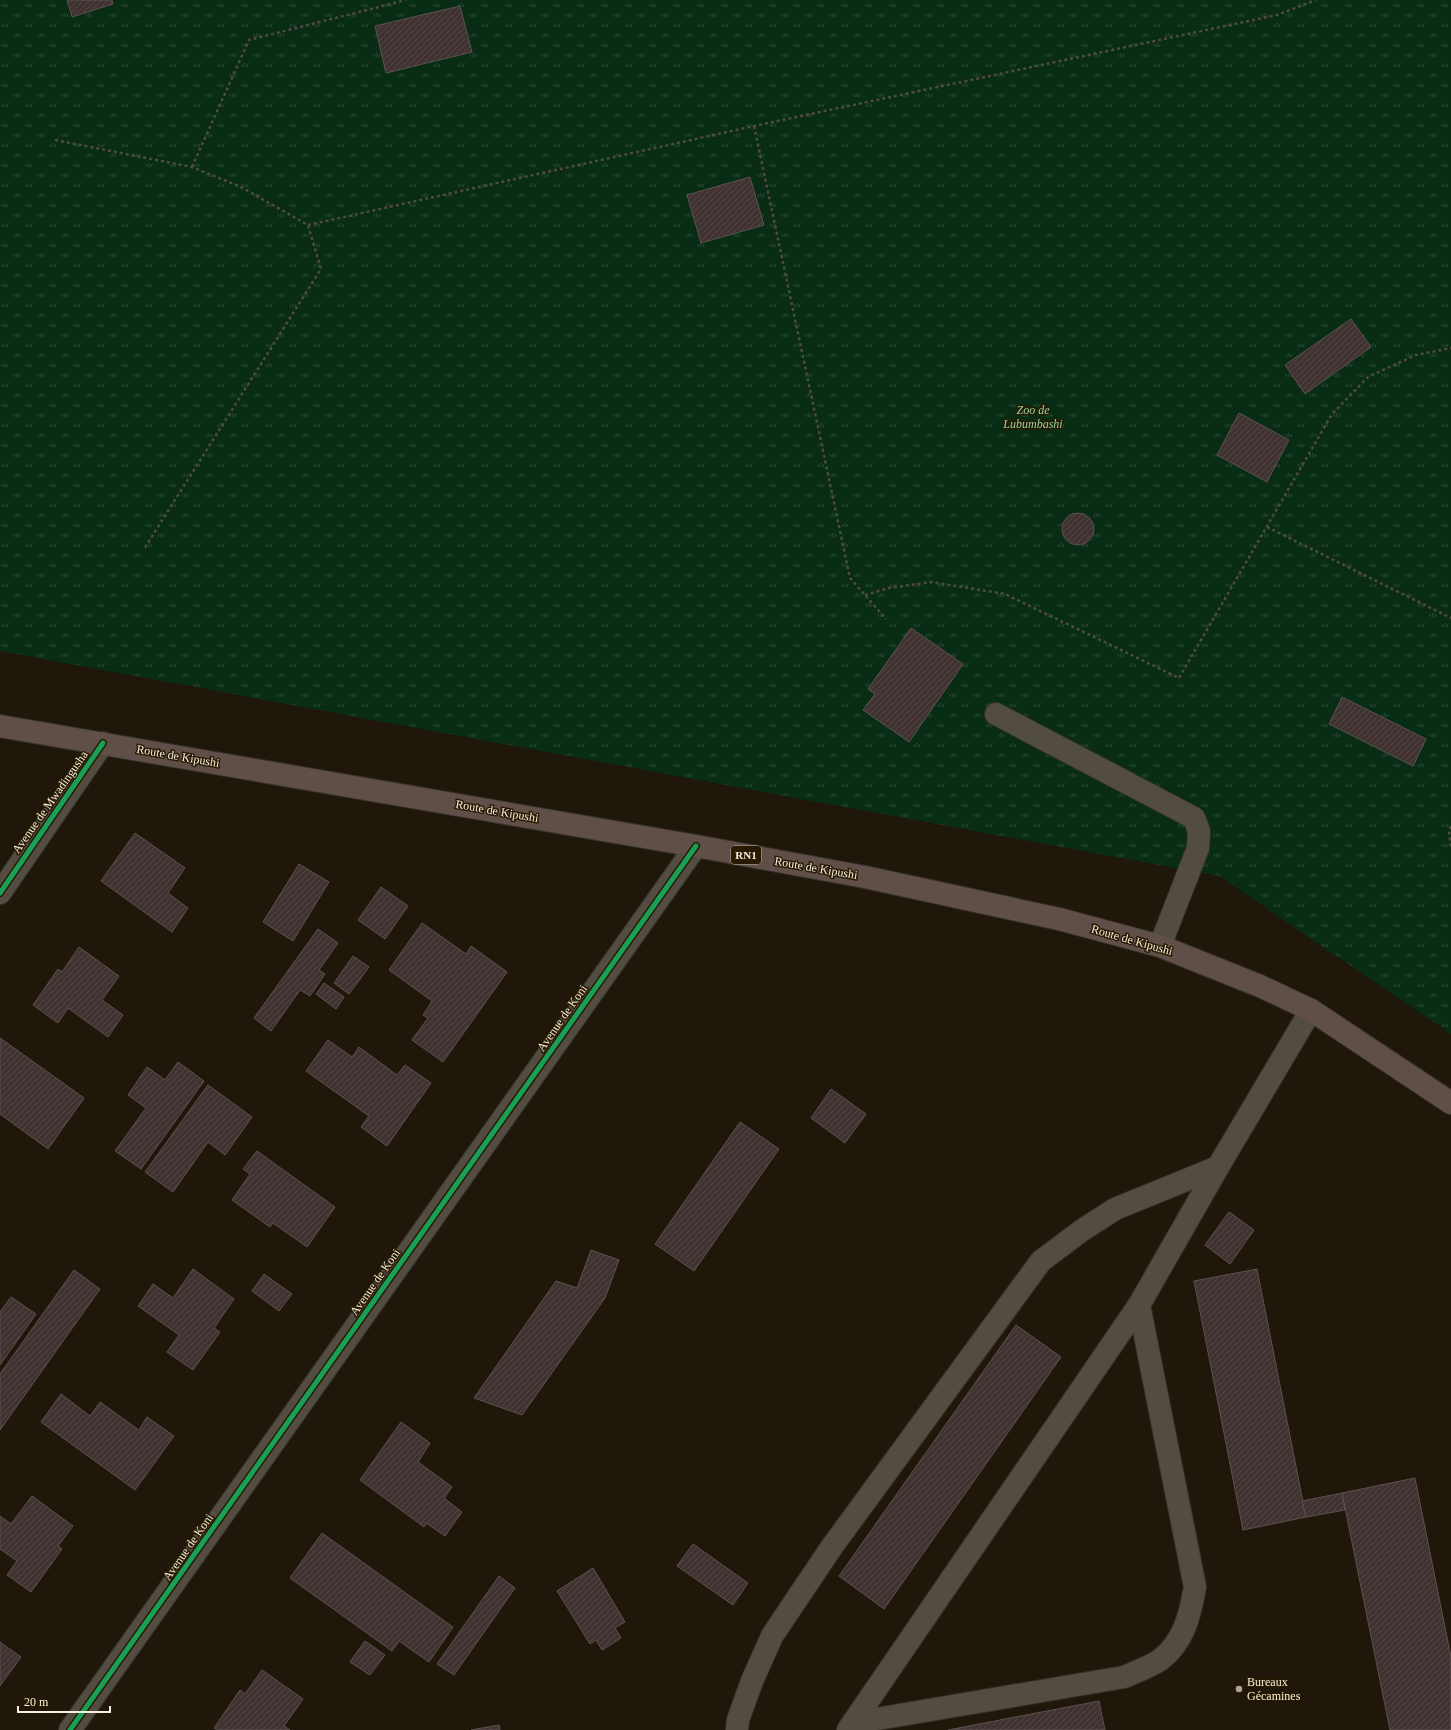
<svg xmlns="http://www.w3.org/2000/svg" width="1451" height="1730" font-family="Georgia,serif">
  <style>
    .park { fill: url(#park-tufts) }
    .building { fill: url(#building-hatch); stroke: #5c524f }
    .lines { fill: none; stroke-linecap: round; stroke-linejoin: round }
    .minor-casing { stroke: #373229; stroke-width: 24 }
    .highway-casing { stroke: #373229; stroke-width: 24 }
    .path { stroke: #504b42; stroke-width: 2.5; stroke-dasharray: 3 3; stroke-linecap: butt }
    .minor { stroke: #534c42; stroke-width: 22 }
    .highway { stroke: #5f4f48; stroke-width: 22 }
    .cycleway-casing { stroke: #271a01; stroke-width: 8 }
    .cycleway { stroke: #1a9f57; stroke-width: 5 }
    .poi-dot { fill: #aba393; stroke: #271a01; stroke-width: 1.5 }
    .labels { text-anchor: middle; stroke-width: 3; stroke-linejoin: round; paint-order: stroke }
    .shield { fill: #271a01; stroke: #b8ae9c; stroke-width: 1 }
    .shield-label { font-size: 11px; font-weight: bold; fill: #f6eede }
    .park-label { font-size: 12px; font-style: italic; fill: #8dd7a3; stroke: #271a01 }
    .street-label { font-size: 12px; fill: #f6eede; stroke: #271a01 }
    .poi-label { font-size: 12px; fill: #f6eede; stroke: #271a01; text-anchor: start }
  </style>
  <defs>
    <pattern id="park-tufts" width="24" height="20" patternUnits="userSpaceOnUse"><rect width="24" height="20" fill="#092c15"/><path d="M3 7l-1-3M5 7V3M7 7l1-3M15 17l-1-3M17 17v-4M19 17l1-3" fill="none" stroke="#2d4b37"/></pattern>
    <pattern id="building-hatch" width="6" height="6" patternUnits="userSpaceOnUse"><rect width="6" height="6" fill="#3f3231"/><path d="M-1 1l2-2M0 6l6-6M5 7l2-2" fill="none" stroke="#524645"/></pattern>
  </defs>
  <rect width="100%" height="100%" fill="#1f1709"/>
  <path class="park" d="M0,0H1451V1034L1219,876L0,651Z"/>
  <g class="building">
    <path d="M67,0H112L113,4L72,17Z"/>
    <path d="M460,6L472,52L386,73L375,26Z"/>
    <path d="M750,177L764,225L701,243L687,195Z"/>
    <path d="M1351,319L1371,347L1305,394L1285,365Z"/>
    <path d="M1239,413L1289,440L1267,482L1217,455Z"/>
    <circle cx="1078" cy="529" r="16"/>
    <path d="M911,628L963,664L909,742L863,710L875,694L868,689Z"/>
    <path d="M1342,697L1426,739L1413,766L1329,724Z"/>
    <path d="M135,833L185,868L168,893L188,908L172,932L101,881Z"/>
    <path d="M299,864L329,882L293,941L263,922Z"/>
    <path d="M381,887L408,906L385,939L358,920Z"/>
    <path d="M422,923L466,954L471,946L507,972L443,1062L412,1040L428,1018L423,1015L432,1001L389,970Z"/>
    <path d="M318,929L338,943L319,970L325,974L310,996L300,990L271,1031L254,1018Z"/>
    <path d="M79,947L119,976L102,1000L123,1015L108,1037L68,1008L58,1023L33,1005L58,969L62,972Z"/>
    <path d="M353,956L369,967L349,994L334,983Z"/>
    <path d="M324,983L344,997L336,1009L316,994Z"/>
    <path d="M0,1038L84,1098L48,1149L0,1114Z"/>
    <path d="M328,1040L352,1057L359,1047L397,1075L405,1065L431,1083L387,1146L361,1127L369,1116L306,1071Z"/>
    <path d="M178,1062L204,1081L141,1169L115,1151L146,1108L128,1095L147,1067L165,1080Z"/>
    <path d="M208,1085L252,1117L225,1155L208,1142L173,1192L145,1172Z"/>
    <path d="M831,1089L866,1114L845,1143L811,1118Z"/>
    <path d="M740,1122L779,1149L694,1271L655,1244Z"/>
    <path d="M257,1151L335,1207L307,1247L273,1223L270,1227L232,1200L250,1174L243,1169Z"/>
    <path d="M1229,1212L1254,1230L1230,1264L1205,1245Z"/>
    <path d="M591,1250L619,1260L605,1298L522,1415L474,1398L556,1281L577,1288Z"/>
    <path d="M193,1269L234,1299L214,1328L220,1332L193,1370L167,1352L179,1335L138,1306L153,1284L173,1298Z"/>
    <path d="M1257,1269L1306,1517L1243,1530L1194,1281Z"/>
    <path d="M74,1270L100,1289L0,1430V1374Z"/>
    <path d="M264,1274L292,1294L279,1311L252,1291Z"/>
    <path d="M11,1297L36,1314L0,1365V1312Z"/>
    <path d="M1016,1325L1061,1357L884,1609L839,1576Z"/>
    <path d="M61,1394L90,1416L100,1402L139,1430L147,1417L174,1436L135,1490L41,1422Z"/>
    <path d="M401,1422L430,1443L418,1462L452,1487L444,1498L462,1512L445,1536L426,1523L424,1527L360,1480Z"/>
    <path d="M1415,1478L1451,1657V1730H1390L1342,1493Z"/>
    <path d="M1342,1493L1345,1510L1306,1517L1302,1501Z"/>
    <path d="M32,1496L73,1526L58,1546L62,1549L31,1592L7,1575L17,1561L0,1549V1516L11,1524Z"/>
    <path d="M322,1533L453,1627L429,1662L399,1641L392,1651L290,1578Z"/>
    <path d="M693,1544L748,1583L733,1605L677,1566Z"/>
    <path d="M593,1568L625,1622L615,1628L621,1638L602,1650L596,1640L590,1644L557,1591Z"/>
    <path d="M499,1576L515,1588L454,1675L437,1664Z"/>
    <path d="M365,1641L385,1655L370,1675L350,1662Z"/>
    <path d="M0,1642L21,1657L0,1686Z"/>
    <path d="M262,1670L303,1699L284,1726L290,1730H218L214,1728L240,1690L245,1694Z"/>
    <path d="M1099,1701L1105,1730H948Z"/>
    <path d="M499,1725L500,1730H471Z"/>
  </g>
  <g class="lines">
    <defs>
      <g id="minor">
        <path d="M996,714L1194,818L1199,831L1198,848L1160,946"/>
        <path d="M0,893L103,743"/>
        <path d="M853,1723L1124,1677C1135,1672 1150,1667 1160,1660C1184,1642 1190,1615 1195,1587L1139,1305"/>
        <path d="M70,1730L696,846"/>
        <path d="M737,1730L738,1720L752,1681L772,1636L831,1548L1041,1261L1081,1231L1115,1209L1218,1167"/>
        <path d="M848,1730L1139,1305L1218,1167L1311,1010"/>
      </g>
      <path id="highway" d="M0,726L696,846L865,877L1059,919L1160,946L1260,986L1311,1010L1451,1103"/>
    </defs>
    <use href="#minor" class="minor-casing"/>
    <use href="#highway" class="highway-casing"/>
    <g class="path">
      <path d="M754,126L850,578L886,619"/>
      <path d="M55,140L192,167L241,187L308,225L321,269L144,549"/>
      <path d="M192,167L249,40L406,0"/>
      <path d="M308,225L754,126L1277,15L1316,0"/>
      <path d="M1267,527L1451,618"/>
      <path d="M865,595L889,588L931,582L1005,594L1179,678L1332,414L1368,377L1416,355L1451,348"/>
      <path d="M1451,826L1449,830L1451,849"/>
    </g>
    <use href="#minor" class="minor"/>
    <use href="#highway" class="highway"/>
    <defs>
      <g id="cycleway">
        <path d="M0,893L103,743"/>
        <path d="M70,1730L696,846"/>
      </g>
    </defs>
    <use href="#cycleway" class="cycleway-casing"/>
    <use href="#cycleway" class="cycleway"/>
  </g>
  <circle class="poi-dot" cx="1239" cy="1689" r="4"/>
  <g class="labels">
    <rect class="shield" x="731" y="846" width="30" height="18" rx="3"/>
    <g class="shield-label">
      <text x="746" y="859">RN1</text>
    </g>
    <g class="park-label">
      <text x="1033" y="414">Zoo de<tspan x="1033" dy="14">Lubumbashi</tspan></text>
    </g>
    <g class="street-label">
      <text transform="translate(178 756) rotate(10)" y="4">Route de Kipushi</text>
      <text transform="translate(50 802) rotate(-55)" y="4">Avenue de Mwadingusha</text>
      <text transform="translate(497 811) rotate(10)" y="4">Route de Kipushi</text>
      <text transform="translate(816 868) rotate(10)" y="4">Route de Kipushi</text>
      <text transform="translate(1132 940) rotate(16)" y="4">Route de Kipushi</text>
      <text transform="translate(562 1018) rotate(-55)" y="4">Avenue de Koni</text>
      <text transform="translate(375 1282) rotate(-55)" y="4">Avenue de Koni</text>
      <text transform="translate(188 1547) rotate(-55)" y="4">Avenue de Koni</text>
    </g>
    <g class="poi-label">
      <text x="1247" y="1686">Bureaux<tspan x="1247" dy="14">Gécamines</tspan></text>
    </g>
  </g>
  <path d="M18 1706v6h92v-6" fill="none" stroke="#f6eede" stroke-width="2"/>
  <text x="24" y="1706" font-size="12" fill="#f6eede" stroke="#271a01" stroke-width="3" paint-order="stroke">20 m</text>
</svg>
